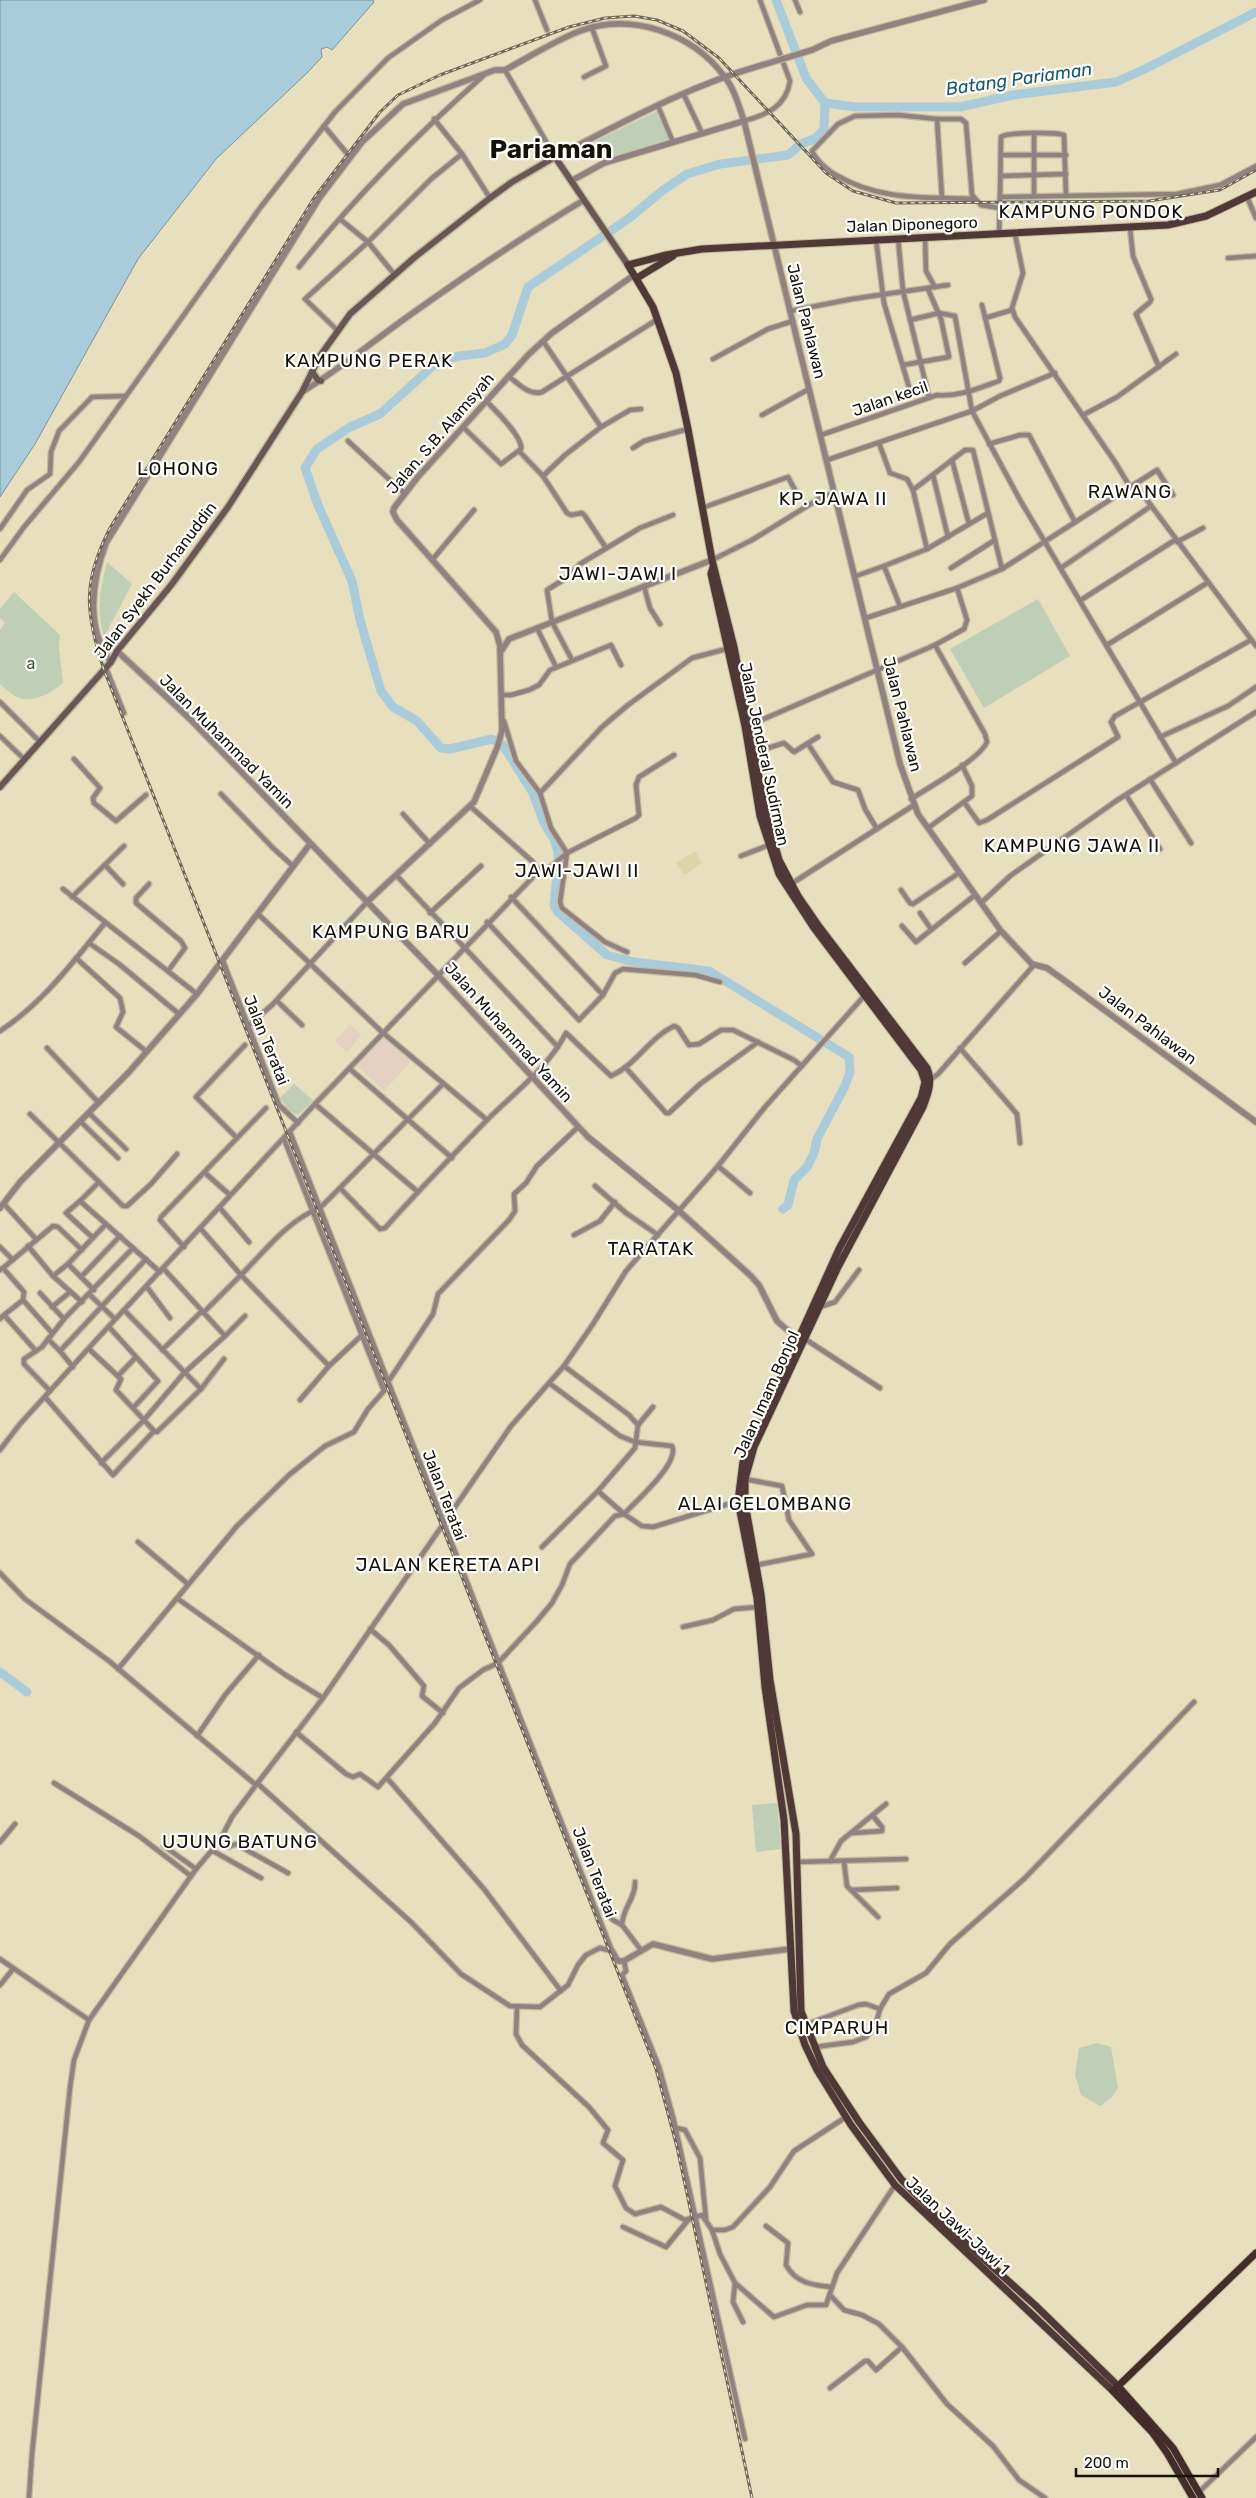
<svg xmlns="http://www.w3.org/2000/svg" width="1256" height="2498" font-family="Rubik,sans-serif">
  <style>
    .built { fill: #ded4aa }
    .education { fill: #e5d0c2 }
    .green { fill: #bfcfb6 }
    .water { fill: #aaccda; stroke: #7d949a }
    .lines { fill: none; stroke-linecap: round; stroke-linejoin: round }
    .river { stroke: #aaccda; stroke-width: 9 }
    .minor-casing { stroke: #c1ba9c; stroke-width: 7 }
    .tertiary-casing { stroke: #c1ba9c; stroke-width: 8 }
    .secondary-casing { stroke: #c1ba9c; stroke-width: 9 }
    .primary-casing { stroke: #c1ba9c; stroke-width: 9 }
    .trunk-casing { stroke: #c1ba9c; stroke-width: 9 }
    .minor { stroke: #918281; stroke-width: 4.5 }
    .tertiary { stroke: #918281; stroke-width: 5.5 }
    .secondary { stroke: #6b5655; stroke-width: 6 }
    .primary { stroke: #503837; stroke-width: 7 }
    .trunk { stroke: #442c2a; stroke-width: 7 }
    .rail-casing { stroke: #6e6954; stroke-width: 3 }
    .rail { stroke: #fff; stroke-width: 1; stroke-dasharray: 4; stroke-linecap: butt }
    .tertiary-bridge-casing { stroke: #c1ba9c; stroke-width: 8; stroke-linecap: butt }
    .tertiary-bridge { stroke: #918281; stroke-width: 5.5 }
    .labels { text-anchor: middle; stroke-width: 4.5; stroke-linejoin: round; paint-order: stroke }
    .street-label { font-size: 16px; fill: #141106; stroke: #fff }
    .park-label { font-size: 16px; fill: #39532a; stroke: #fff }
    .water-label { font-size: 18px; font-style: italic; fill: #18586d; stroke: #fff }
    .quarter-label { font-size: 19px; letter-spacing: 1px; fill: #141106; stroke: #fff }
    .town-label { font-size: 26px; font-weight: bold; fill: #141106; stroke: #fff }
  </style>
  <rect width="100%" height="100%" fill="#e7dfbd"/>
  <path class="built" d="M695,851L702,863L684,875L676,863Z"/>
  <g class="education">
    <path d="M350,1024L361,1035L347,1052L335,1041Z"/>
    <path d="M384,1036L411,1061L384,1091L357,1066Z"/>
  </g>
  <g class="green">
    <path d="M657,111L671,141L606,158L595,141Z"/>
    <path d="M107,562L132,584L104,637C96,608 100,590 107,562Z"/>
    <path d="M14,592L60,635L59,648L63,683C52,692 35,703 19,698C13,696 5,688 0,684V630L5,623L0,618V609Z"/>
    <path d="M1038,599L1070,656L984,708L950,649Z"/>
    <path d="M294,1084L313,1100L298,1115L288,1110L280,1098Z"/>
    <path d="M777,1803L781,1849L756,1852L752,1805Z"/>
    <path d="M1097,2043L1111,2047L1118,2088L1112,2097L1100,2106L1081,2095L1075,2075L1079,2048Z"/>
  </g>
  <path class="water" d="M0,0H373L374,2L332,50L327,47L321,49L322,57L307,73L216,159L138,259L35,444L0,497Z"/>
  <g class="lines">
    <g class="river">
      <path d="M776,0L806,78L825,103L856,107H960L1013,95L1116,82L1147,68L1256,12"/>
      <path d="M783,1209L788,1205L794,1180L807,1167L814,1153L817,1139L845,1086L850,1072L849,1057L709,971L634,962L607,955L558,912L554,905L558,866V851L554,839L544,823L533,793L503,745L492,739L450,749L441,748L417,721L393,707L381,691L360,620L352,581L318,505L305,468L317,449L350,427L380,414L436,363L459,356L485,353L505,344L512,335L528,287L628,219L662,191L687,174L720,164L788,155L801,144L816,138L824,129L825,103"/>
      <path d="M0,1672L27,1692"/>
    </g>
    <defs>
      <g id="minor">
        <path d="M535,0L547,30"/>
        <path d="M795,0L800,12"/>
        <path d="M505,70L555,157"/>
        <path d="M584,77L606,66L592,28"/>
        <path d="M684,95L702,133"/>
        <path d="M658,106L673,142"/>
        <path d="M434,119L462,154L490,198"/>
        <path d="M937,119L898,115L855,116L838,124L812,151C816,160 827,170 836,175C880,201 925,197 974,199"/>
        <path d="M744,121C766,115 786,107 790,81L760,0"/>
        <path d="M324,126L350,157"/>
        <path d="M1001,155H1066"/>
        <path d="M1001,176L1066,174"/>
        <path d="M1034,196V134"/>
        <path d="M1000,197L1001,137C1008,132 1056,132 1064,135L1066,195"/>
        <path d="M1247,197L1256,218"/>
        <path d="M942,198L937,119H961L966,123L972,195L981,205L999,208"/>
        <path d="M1130,228L1133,256L1151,299L1150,302L1136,314L1159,367"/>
        <path d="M1015,234L1023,273L1012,308L1015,317L1115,462L1130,487L1135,484L1256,646"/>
        <path d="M999,235L1000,197L1177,194L1220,185L1256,166"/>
        <path d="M925,237L926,271L935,287"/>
        <path d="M898,238L903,291L929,397"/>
        <path d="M876,239L884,303L909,387"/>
        <path d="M1228,258L1256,256"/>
        <path d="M299,267C354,198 418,134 483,76"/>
        <path d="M394,274L368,242L431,179L462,154"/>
        <path d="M790,311L852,299L948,285"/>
        <path d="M985,318L1012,310"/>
        <path d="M910,320L939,313L955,316L972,411L1000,396L1055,373"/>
        <path d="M337,330L305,299L368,242L340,219"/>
        <path d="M713,359L768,329L793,321"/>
        <path d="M903,365L949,357L941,319L928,289"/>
        <path d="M508,376C518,383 529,396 542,392L658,319"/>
        <path d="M762,415L809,389"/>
        <path d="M1083,415L1117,397L1176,354"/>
        <path d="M463,427L501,464L521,449C523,437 495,410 486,401"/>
        <path d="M601,427L630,410L641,409"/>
        <path d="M821,435L937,395C959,397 979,388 999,381L1000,378L982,305"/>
        <path d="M348,441L405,494"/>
        <path d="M879,443L890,473L907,479L913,490"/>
        <path d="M989,444L1020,435H1029L1075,522"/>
        <path d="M633,448L644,441L688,429"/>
        <path d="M519,451L543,476L565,455L601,427L543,341"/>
        <path d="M827,460L972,411L1020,500L1176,763"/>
        <path d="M952,460L969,524"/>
        <path d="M933,475L948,537"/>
        <path d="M543,476L567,513L571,515L582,513L585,516L606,548"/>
        <path d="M1135,484L1157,470L1173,495"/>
        <path d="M702,508L788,477L796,492"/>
        <path d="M988,513L927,549L913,490L965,450H973L1002,569"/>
        <path d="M0,529L27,490L50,474L51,452L59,431L92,397L125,396"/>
        <path d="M1177,542L1203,528"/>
        <path d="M0,560L24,527L79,462L260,208L335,112L388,58L442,20L480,0"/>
        <path d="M432,560L474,510"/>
        <path d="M712,560L752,540L822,497L835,493"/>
        <path d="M951,568L995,540"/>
        <path d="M1061,568L1151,506"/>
        <path d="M856,576L884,566"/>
        <path d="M644,586L650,608L660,624"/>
        <path d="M1081,600L1175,540"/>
        <path d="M900,606L884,566L927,549"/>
        <path d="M866,618L957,588L1002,569L1130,487"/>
        <path d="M537,628L556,667"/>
        <path d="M1107,645L1207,583"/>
        <path d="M572,660L552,622L547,590L568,577L580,564L640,528L673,515"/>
        <path d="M106,668L124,713"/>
        <path d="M501,695H511L529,690L539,685L550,670L611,645L621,665"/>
        <path d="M0,702L39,741"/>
        <path d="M504,721L516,761L540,793L551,828L567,853L560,902L562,908L605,942L627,952"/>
        <path d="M750,725L935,645L964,629L967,620L957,588"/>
        <path d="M0,736L24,759"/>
        <path d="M1160,737L1228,706L1256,687"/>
        <path d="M808,744L833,782L858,790L865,809L877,829"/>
        <path d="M755,752L784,743L794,752L818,737"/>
        <path d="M74,759L100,788L93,798L94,803L116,821L146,795"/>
        <path d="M1150,779L1191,843"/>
        <path d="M540,793L602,727L628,705L692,658L730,648"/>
        <path d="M221,794L274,849L293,866"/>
        <path d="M1126,795L1160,849"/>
        <path d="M911,799C929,787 980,759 987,742L985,734L935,645"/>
        <path d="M964,802L979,823L987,820L1118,737L1111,722L1115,716L1251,640"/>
        <path d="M403,814L430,844"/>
        <path d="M928,828L972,796V786L962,765"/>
        <path d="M741,856L769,845"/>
        <path d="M105,865L123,884"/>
        <path d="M536,868L548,869L567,853L636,818L639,815L636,785L639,777L674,755"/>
        <path d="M397,876L558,1047"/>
        <path d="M149,884L136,898V903L181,941L185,948L168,971"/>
        <path d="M791,884L914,805"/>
        <path d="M63,889L197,994"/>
        <path d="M901,890L910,903L913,904L959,873"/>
        <path d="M72,897L124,846"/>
        <path d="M981,903L1010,876L1116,801L1256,712"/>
        <path d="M430,913L481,866"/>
        <path d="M920,913L931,929"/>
        <path d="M258,914L382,1032L487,1120"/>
        <path d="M487,922L579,1020L603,995L511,897"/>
        <path d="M902,926L916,942L975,895"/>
        <path d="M89,943L119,964L179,1014"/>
        <path d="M76,958L120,998L123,1012L116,1027L147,1052"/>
        <path d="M223,961L279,1105L298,1123"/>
        <path d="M965,963L1001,931"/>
        <path d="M603,995L615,973L623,969L695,975L720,982"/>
        <path d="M277,1001L302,1025"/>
        <path d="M248,1026L272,1005L367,902"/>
        <path d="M0,1031C43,1003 72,963 105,923"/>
        <path d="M47,1048L99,1103"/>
        <path d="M960,1048L1017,1114L1020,1143"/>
        <path d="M626,1068L666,1113H669L700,1084L758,1042"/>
        <path d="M350,1069L452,1158"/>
        <path d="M930,1080L938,1074L1034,965"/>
        <path d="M315,1104L418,1192"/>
        <path d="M89,1113L126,1149"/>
        <path d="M30,1114L99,1182L80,1201L160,1272"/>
        <path d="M80,1121L118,1158"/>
        <path d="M290,1132L612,1951"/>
        <path d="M237,1138L196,1097L245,1045"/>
        <path d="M718,1166L750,1193"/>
        <path d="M205,1173L230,1195"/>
        <path d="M99,1182L123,1206H127L151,1184L177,1154"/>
        <path d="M595,1186L626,1213L658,1235"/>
        <path d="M341,1189L380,1229L385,1228C418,1191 452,1156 487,1120C514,1093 548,1068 566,1033L611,1076C636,1065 649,1038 674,1026L678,1028L689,1045L699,1044L721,1030H733L794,1060L802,1066"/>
        <path d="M80,1201L66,1213L93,1238"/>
        <path d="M4,1204L36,1239"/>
        <path d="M220,1208L249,1242"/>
        <path d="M201,1229L241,1275C264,1252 289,1219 320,1208L442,1085"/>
        <path d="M574,1235L600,1221L615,1202"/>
        <path d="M28,1246L53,1276"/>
        <path d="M0,1247L12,1259"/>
        <path d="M184,1247L160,1220L161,1217L266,1108"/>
        <path d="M68,1264L53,1276L82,1302"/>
        <path d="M3,1268L53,1226L58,1227L82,1250"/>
        <path d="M0,1270L3,1268L24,1292L23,1300L52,1333"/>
        <path d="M81,1277L68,1264L106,1224"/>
        <path d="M147,1287L170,1318"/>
        <path d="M94,1290L81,1277L120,1236"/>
        <path d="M40,1293L64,1319"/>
        <path d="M90,1295L115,1319"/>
        <path d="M52,1307L70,1292"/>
        <path d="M820,1307L835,1302L859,1270"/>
        <path d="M124,1310L201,1389"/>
        <path d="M203,1313L241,1275L329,1366"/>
        <path d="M4,1315L23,1300"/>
        <path d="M0,1319L4,1315L36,1351"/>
        <path d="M109,1327L158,1381L133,1408"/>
        <path d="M225,1336L245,1316"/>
        <path d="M48,1339L60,1351"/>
        <path d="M805,1339L880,1388"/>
        <path d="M89,1349L121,1379L116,1390L144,1420L101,1463"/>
        <path d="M162,1350L201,1312"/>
        <path d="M73,1367L60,1351L146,1259"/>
        <path d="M118,1376L135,1358"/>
        <path d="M388,1382L433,1314L438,1294L509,1220L515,1211L514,1194L526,1183L537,1166L578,1127"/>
        <path d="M549,1383L620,1436L635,1442L672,1446C680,1463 636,1501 624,1514L598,1491"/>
        <path d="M50,1391L24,1364V1359L42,1347L64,1319L133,1248"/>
        <path d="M45,1397L113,1475L154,1431L157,1432L201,1389L224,1359"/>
        <path d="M300,1400L329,1366L362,1335"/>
        <path d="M638,1425L653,1407"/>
        <path d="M154,1431L144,1420L184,1373L225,1336L163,1268"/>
        <path d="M0,1450L20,1424L97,1339L315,1104L532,878L536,868L533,862L471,807"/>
        <path d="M745,1479L782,1486L789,1520L812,1554L757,1565"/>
        <path d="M138,1542L188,1584"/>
        <path d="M542,1547L598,1491L635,1448L638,1425L629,1415L564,1366"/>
        <path d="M0,1573L25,1599L109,1661L256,1785"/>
        <path d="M178,1599L284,1674L323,1698"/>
        <path d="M683,1627L713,1620L734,1609L758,1607"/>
        <path d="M370,1629L389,1645L424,1686L422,1696L443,1713"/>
        <path d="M118,1669L237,1526L289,1475L325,1446L354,1432L368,1409L384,1391L284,1139"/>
        <path d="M296,1732L346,1774L353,1777L360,1774L378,1787L435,1723L459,1688L483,1670L498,1663L537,1621L552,1603L562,1585L570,1564L615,1516L624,1514L642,1526L653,1527L738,1501"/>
        <path d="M197,1736L225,1695L259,1655"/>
        <path d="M387,1778L484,1889L561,1991"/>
        <path d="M54,1783L139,1836L191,1876"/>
        <path d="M257,1783L412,1923L461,1974L510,2006L540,2007L568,1985L578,1965L586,1955L600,1948L612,1951"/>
        <path d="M852,1833L882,1831V1827L873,1816"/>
        <path d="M0,1842L15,1824"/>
        <path d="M219,1842L228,1847L236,1844L288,1873"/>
        <path d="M164,1846L196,1869"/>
        <path d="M213,1851L261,1878"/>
        <path d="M830,1861L841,1841L886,1804"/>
        <path d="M796,1862L906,1859"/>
        <path d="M844,1862L847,1886L878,1917"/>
        <path d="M635,1882C636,1898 622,1909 622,1925L641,1950"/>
        <path d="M851,1890L897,1888"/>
        <path d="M603,1910L613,1920L622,1925"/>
        <path d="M0,1959L89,2020L196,1869L219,1842L232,1817L256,1785L323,1698L511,1426L564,1366L593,1324L626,1271L718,1166L765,1107L865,995"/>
        <path d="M624,1961L626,1971L622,1975L659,2067L673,2117L745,2439"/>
        <path d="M0,1985L13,1969"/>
        <path d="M517,2007L516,2034L522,2045L589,2107L608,2130L603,2143L623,2160L615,2186L626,2208L635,2214L661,2207L685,2220L702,2215L712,2230L720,2254L735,2283L774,2317L807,2305H826L837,2273L895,2185"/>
        <path d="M805,2025L858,2005L866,2004L880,2009"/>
        <path d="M815,2047L853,2042L866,2037L875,2027L880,2009L889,1994L926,1973L950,1944L1025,1878L1194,1702"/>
        <path d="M676,2128L685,2130L700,2158L706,2219"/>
        <path d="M766,2226L788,2243L786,2265C796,2283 812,2285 831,2287"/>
        <path d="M623,2227L666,2247L689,2219"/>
        <path d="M712,2230H725L733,2227L770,2187L794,2151L846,2117"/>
        <path d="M735,2283L733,2302L743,2322"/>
        <path d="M830,2295L844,2310L862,2315L879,2324L902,2347L947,2404L993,2446L1019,2480L1045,2498"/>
        <path d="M830,2388L865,2361H868L876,2370L902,2347"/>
        <path d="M1199,2492L1256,2437"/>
        <path d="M29,2498L32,2454L70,2088L74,2060L89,2020"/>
      </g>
      <g id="tertiary">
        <path d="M812,50L831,41L984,0"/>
        <path d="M555,157C620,124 688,86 759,66"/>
        <path d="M571,181L604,163L744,121"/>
        <path d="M302,392C340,369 373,341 410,315C466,275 524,236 584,200"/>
        <path d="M502,650L509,639L712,560"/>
        <path d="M117,651L191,720L437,974L588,1137L678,1210L751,1276L759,1285L777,1321L801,1342"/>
        <path d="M111,662C85,629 92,580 106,543L320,197L362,142L403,104L495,70H505C529,57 554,41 580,31C631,12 692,33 724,76C734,88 739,106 744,121L900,764L918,814L1001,931L1032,964L1047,968L1061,978L1256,1122"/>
        <path d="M367,902L474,802L497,748L502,731L500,646L496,632L397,520L393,512L394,508L417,478L528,355L552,333L634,275"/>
        <path d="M0,1208L21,1181L129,1072L197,994L310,844"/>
        <path d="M612,1951L618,1961H624L653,1944L712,1959L790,1949"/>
      </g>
      <g id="secondary">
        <path d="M312,372L318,380L321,381"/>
        <path d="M0,787L111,662L117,651L172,584L228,507L302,392L320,356L350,314L415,257L490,198L512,182L555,157L628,265"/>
      </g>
      <g id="primary">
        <path d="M637,278L673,256"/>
        <path d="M713,567L711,574L745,726L760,816L779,874L814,928L921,1070L925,1082L921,1098L839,1249L776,1388"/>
        <path d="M759,1423L743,1462L738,1501L757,1598L765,1687L784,1820L794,2011L805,2045L817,2070L851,2125L895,2185L1113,2391"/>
        <path d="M1118,2386L1035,2305L947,2226L901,2179L859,2122L823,2067L801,2011L796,1834L770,1680L761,1594L745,1503V1479L754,1447L838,1267L923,1107C928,1094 933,1081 927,1068L818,925L798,896L779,860L766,814L734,647L712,560L688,429L676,373L653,307L628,265L666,255L702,249L1168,225L1206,216L1256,192"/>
      </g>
      <g id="trunk">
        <path d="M1118,2386L1173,2448L1202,2498"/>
        <path d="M1193,2498L1167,2453L1152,2432L1113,2391L1256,2253"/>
      </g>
    </defs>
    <use href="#minor" class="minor-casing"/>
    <use href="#tertiary" class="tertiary-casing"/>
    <use href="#secondary" class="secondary-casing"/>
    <use href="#primary" class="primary-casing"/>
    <use href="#trunk" class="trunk-casing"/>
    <use href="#minor" class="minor"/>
    <use href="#tertiary" class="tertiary"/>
    <use href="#secondary" class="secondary"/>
    <use href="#primary" class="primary"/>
    <use href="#trunk" class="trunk"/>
    <defs>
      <path id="rail" d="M752,2498L677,2147L656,2069L104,670C85,613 82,582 110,528L314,198L380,112L398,95L440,75L569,27L605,18L634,16L657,20L683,31L719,58L826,173L853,191L896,203L1149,201L1220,190L1256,170"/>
    </defs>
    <use href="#rail" class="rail-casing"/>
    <use href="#rail" class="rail"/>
    <defs>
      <path id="tertiary-bridge" d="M759,66L812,50"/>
    </defs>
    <use href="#tertiary-bridge" class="tertiary-bridge-casing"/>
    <use href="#tertiary-bridge" class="tertiary-bridge"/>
  </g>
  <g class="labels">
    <g class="street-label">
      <text transform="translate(912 224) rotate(-2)" y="6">Jalan Diponegoro</text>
      <text transform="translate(807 321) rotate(76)" y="6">Jalan Pahlawan</text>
      <text transform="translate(890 398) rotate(-19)" y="6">Jalan kecil</text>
      <text transform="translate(440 433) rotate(-49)" y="6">Jalan. S.B. Alamsyah</text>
      <text transform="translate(155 580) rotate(-53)" y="6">Jalan Syekh Burhanuddin</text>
      <text transform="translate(903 714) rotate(76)" y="6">Jalan Pahlawan</text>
      <text transform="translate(227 741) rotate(45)" y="6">Jalan Muhammad Yamin</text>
      <text transform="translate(765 754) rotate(78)" y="6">Jalan Jenderal Sudirman</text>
      <text transform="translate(1148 1025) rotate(37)" y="6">Jalan Pahlawan</text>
      <text transform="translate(509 1032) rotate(48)" y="6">Jalan Muhammad Yamin</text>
      <text transform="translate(267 1040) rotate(68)" y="6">Jalan Teratai</text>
      <text transform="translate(766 1394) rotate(-66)" y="6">Jalan Imam Bonjol</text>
      <text transform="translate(445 1495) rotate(69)" y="6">Jalan Teratai</text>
      <text transform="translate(595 1872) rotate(69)" y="6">Jalan Teratai</text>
      <text transform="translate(958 2225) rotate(43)" y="6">Jalan Jawi-Jawi 1</text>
    </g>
    <g class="park-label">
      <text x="31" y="669">a</text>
    </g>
    <g class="water-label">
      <text transform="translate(1019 79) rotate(-8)" y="6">Batang Pariaman</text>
    </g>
    <g class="quarter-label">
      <text x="1091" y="218">KAMPUNG PONDOK</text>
      <text x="369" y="367">KAMPUNG PERAK</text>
      <text x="178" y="475">LOHONG</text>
      <text x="1130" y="498">RAWANG</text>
      <text x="833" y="505">KP. JAWA II</text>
      <text x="618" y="580">JAWI-JAWI I</text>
      <text x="1072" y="852">KAMPUNG JAWA II</text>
      <text x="577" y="877">JAWI-JAWI II</text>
      <text x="391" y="938">KAMPUNG BARU</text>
      <text x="651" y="1255">TARATAK</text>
      <text x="765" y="1510">ALAI GELOMBANG</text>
      <text x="448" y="1571">JALAN KERETA API</text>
      <text x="240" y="1848">UJUNG BATUNG</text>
      <text x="837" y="2034">CIMPARUH</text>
    </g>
    <g class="town-label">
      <text x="551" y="158">Pariaman</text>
    </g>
  </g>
  <path d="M1076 2468v8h142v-8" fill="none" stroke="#141106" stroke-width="2.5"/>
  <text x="1084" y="2468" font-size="15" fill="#141106" stroke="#ffffff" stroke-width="4" paint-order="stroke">200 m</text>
</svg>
